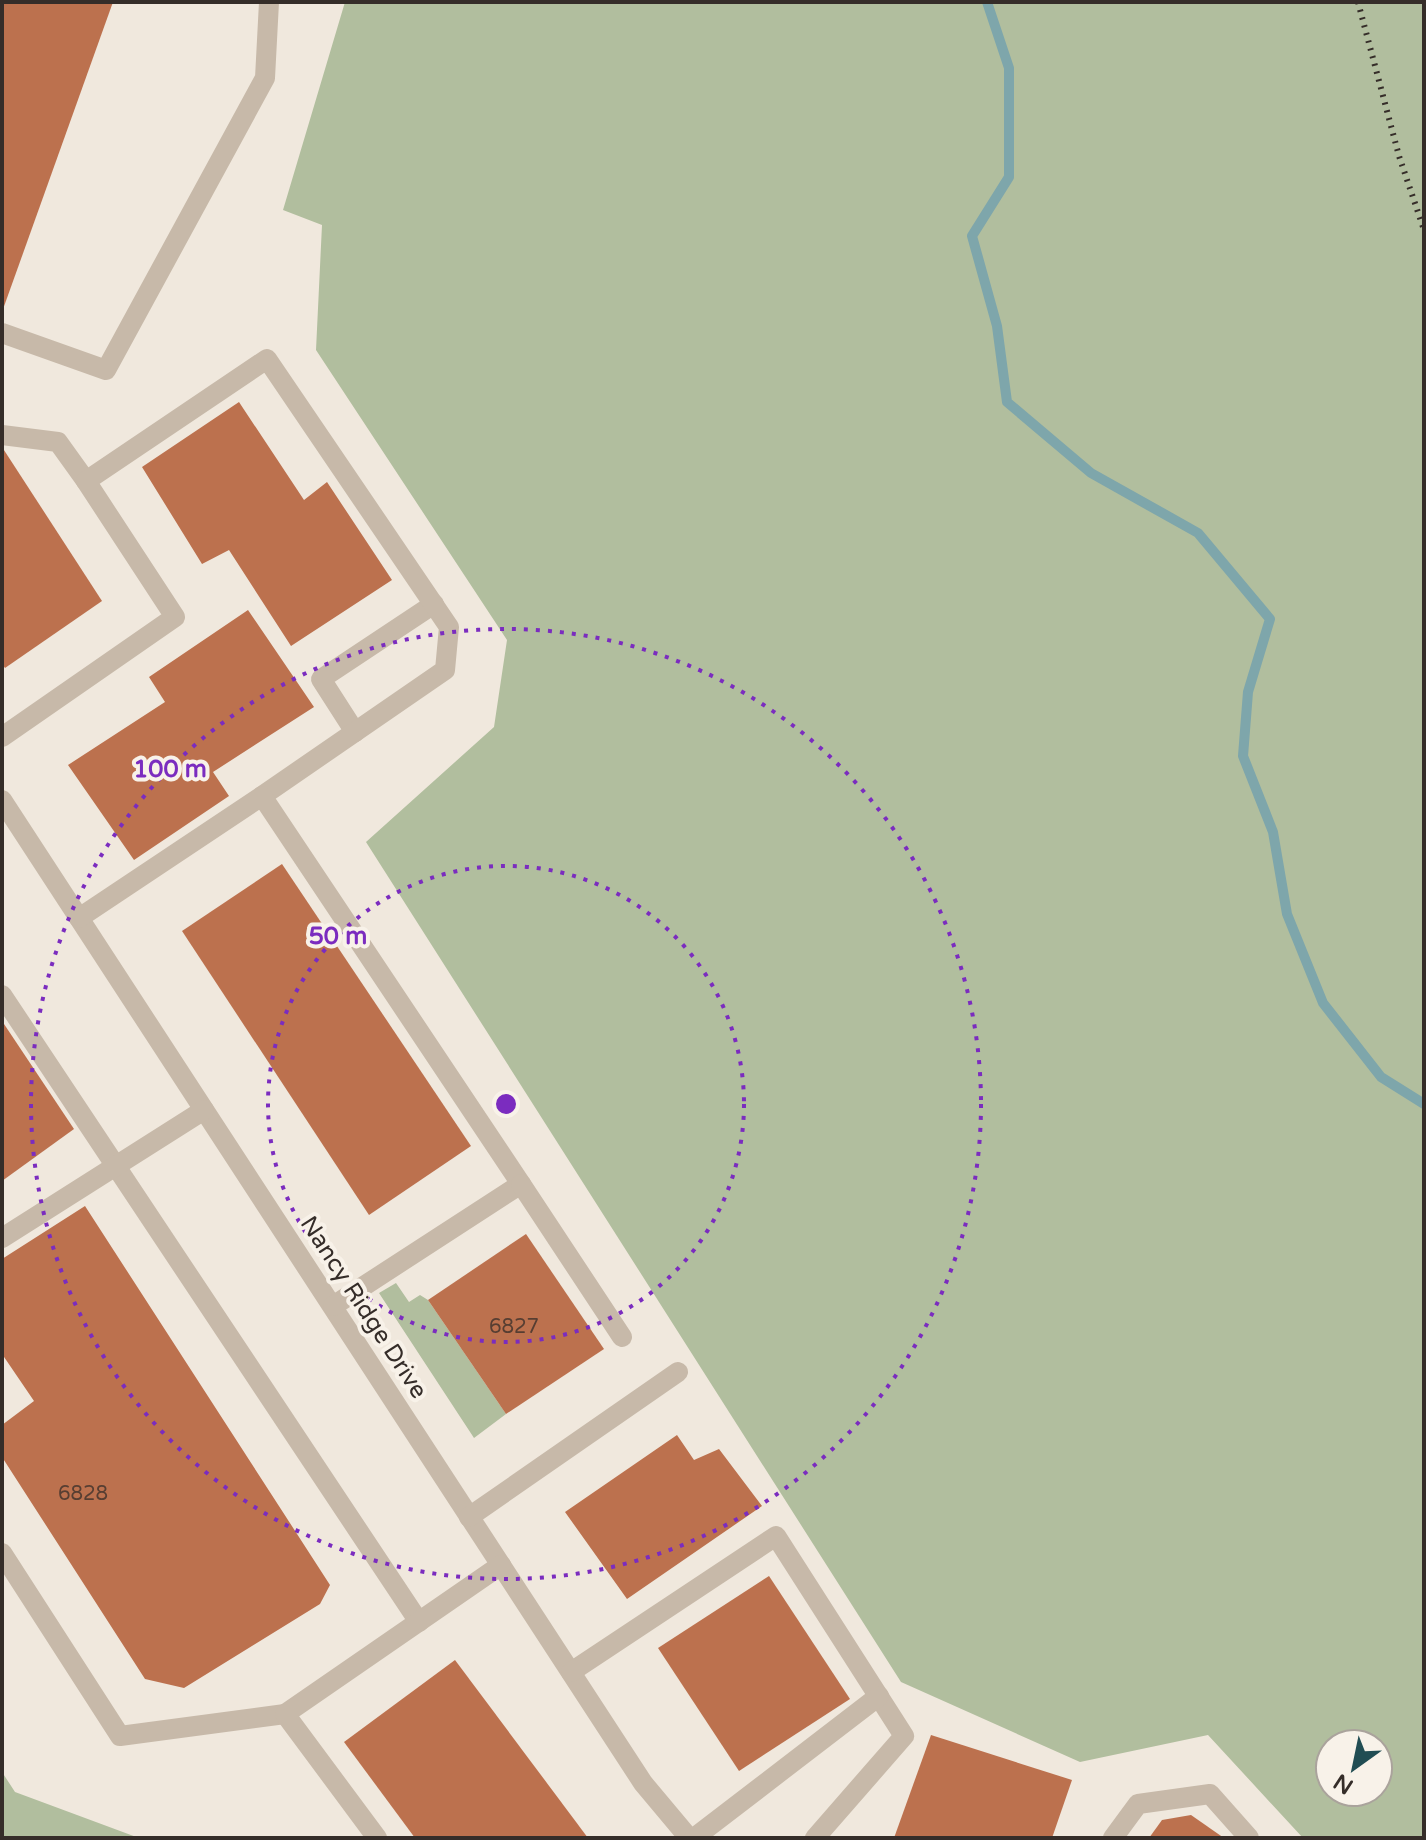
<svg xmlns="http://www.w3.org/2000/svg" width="1426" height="1840" font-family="'Varela Round',sans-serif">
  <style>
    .green { fill: #b1be9e; fill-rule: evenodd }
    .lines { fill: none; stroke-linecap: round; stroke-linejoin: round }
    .stream { stroke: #7ea6ab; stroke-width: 10 }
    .building { fill: #bc714e }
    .minor { stroke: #c7b9a9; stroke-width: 20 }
    .rail { stroke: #352d29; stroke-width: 6; stroke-dasharray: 2 6; stroke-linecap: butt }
    .ring { fill: none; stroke: #7b2cbf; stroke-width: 4; stroke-dasharray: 4 8 }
    .labels { text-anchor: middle; stroke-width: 8; stroke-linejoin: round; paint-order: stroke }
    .number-label { font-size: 20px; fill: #573e32 }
    .street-label { font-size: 24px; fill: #352d29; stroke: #f8f2e9 }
    .centre { fill: #7b2cbf; stroke: #f8f2e9; stroke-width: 4 }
    .ring-label { font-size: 24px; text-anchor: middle; font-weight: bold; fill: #7b2cbf; stroke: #f8f2e9; stroke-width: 8; stroke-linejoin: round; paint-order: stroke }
  </style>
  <rect width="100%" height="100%" fill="#f0e8dd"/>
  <g class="green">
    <path d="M345,2H1424V1838H1303L1208,1735L1080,1762L901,1682L366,842L494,727L507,640L316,350L322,225L283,210ZM1330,1744H1378V1792H1330Z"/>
    <path d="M396,1283L409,1302L420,1295L428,1300L506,1414L474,1438L379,1293Z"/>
    <path d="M2,1772L15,1792L139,1838H2Z"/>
  </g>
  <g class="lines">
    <path class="stream" d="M987,2L1009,68V177L972,236L997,326L1007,402L1091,473L1198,533L1270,619L1248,692L1243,756L1273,832L1287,914L1323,1003L1381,1077L1424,1104"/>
  </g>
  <g class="building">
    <path d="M2,2H113L2,312Z"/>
    <path d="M239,402L304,500L327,482L392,580L291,646L229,550L202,564L142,467Z"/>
    <path d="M2,447L102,601L5,668L2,664Z"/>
    <path d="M248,610L314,707L213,772L229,796L134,860L68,765L165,702L149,677Z"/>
    <path d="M282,864L471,1146L369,1215L182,931Z"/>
    <path d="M2,1021L74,1129L2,1181Z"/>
    <path d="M85,1206L330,1585L320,1604L184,1688L145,1679L2,1457V1425L34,1401L2,1354V1259Z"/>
    <path d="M526,1234L604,1349L506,1414L428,1300Z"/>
    <path d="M677,1435L694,1460L719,1449L762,1506L627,1599L565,1512Z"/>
    <path d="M769,1576L850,1699L739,1771L658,1648Z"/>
    <path d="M455,1660L588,1838H415L344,1742Z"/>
    <path d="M931,1735L1072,1780L1052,1838H894Z"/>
    <path d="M1191,1815L1224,1838H1149L1162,1820Z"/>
  </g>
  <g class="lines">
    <g class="minor">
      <path d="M2,333L106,370L265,78L269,2"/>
      <path d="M2,435L58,442L86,481"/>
      <path d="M355,732L321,679L434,604"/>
      <path d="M2,737L175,617L86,481L267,359L449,627L445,670L262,796"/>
      <path d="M2,800L643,1783L689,1838"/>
      <path d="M79,918L262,796L521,1184L333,1306"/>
      <path d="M2,995L419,1622"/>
      <path d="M521,1184L622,1337"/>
      <path d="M2,1238L204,1110"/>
      <path d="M469,1517L678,1372"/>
      <path d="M2,1553L120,1736L285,1714"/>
      <path d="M571,1672L776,1536L904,1736L815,1838"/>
      <path d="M377,1838L285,1714L501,1565"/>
      <path d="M694,1838L879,1696"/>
      <path d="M1113,1838L1138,1804L1210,1794L1249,1838"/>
    </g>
    <path class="rail" d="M1358,2L1399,156L1424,230"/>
  </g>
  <g class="ring">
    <circle cx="506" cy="1104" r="238"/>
    <circle cx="506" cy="1104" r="475"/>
  </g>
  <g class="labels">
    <g class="number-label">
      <text x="514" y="1333">6827</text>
      <text x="83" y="1500">6828</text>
    </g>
    <g class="street-label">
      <text transform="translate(364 1307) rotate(57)" y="8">Nancy Ridge Drive</text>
    </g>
  </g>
  <circle cx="506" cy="1104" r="12" class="centre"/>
  <g class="ring-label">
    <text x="170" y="777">100 m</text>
    <text x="338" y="944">50 m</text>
  </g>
  <rect width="1426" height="1840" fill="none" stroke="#352d29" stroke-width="8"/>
  <g transform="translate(1354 1768) rotate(213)"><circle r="38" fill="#f8f2e9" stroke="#aaa39c" stroke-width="2"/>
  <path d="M0-6L14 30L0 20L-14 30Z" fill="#214d53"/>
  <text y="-12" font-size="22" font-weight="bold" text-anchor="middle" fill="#352d29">N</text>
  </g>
</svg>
